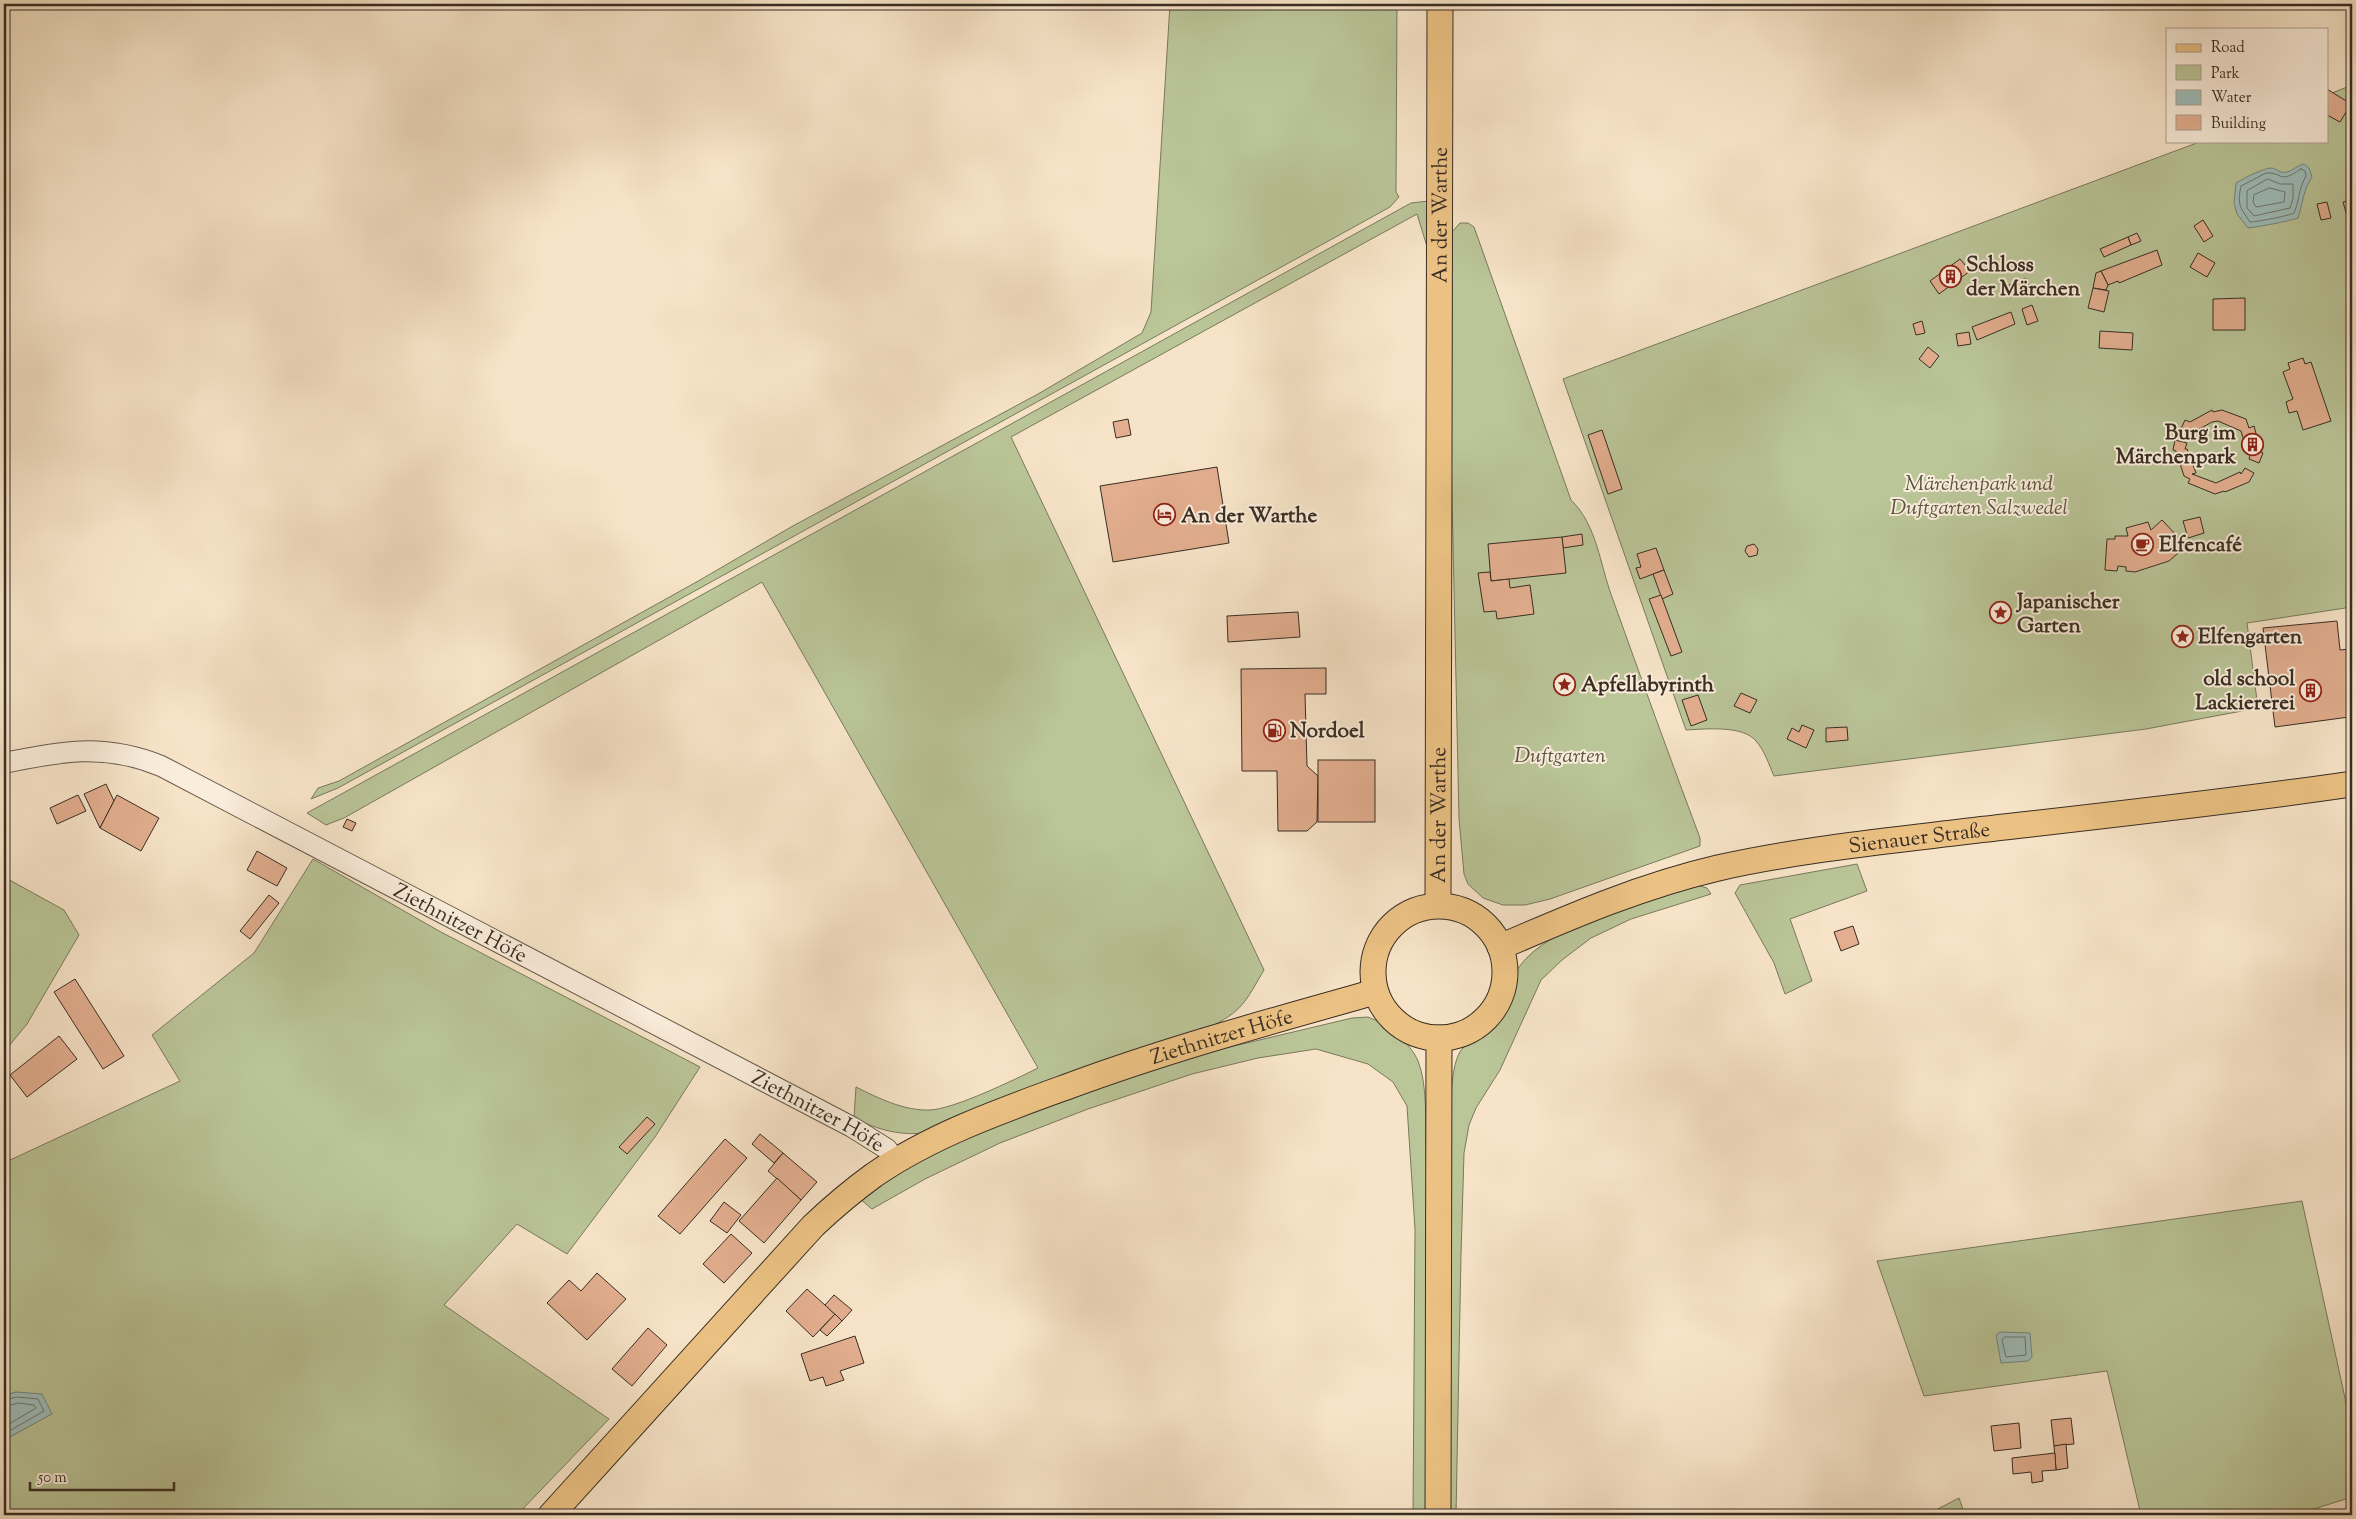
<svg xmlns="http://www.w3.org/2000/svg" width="2356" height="1519" font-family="'Sorts Mill Goudy',serif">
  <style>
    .green { fill: #bac598; stroke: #79795e }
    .water { fill: #9ebebb; stroke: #75847e }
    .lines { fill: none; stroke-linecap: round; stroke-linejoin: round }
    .shore { stroke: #6b766f; stroke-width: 1 }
    .building { fill: #e2ae8f; stroke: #382d23 }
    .minor-casing { stroke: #685b4c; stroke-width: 22 }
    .major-casing { stroke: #382d23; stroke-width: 27 }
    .minor { stroke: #faeddb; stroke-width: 20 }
    .major { stroke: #ecc284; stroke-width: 25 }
    .labels { text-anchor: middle; stroke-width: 4; stroke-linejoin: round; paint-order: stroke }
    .street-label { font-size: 21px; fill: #382d23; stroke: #faeddb }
    .poi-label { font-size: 21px; font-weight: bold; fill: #382d23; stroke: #faeddb; text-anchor: start }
    .park-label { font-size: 21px; font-style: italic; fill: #585340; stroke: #faeddb }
  </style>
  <rect width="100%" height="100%" fill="#f7e4c8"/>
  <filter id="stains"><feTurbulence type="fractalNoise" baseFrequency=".004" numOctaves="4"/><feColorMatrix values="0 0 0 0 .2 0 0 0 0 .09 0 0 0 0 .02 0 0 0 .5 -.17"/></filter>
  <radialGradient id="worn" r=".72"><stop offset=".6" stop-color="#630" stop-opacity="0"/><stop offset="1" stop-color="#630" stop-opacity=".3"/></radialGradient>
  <g class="green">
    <path d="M1170,4H1397L1396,192L1399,197L1390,207L338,788L311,799L318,788L339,781L700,580L791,527L1038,394L1142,333L1151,312Z"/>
    <path d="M2352,85V607L2247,623L2258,708L2146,729L1774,776C1769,765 1765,751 1756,741C1743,725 1705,729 1686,730L1563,379L2202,141H2327V95Z"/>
    <path d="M1429,201V253L1417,214L1011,437L1264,970C1245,1002 1243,1011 1208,1028L930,1132C903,1137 878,1130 854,1118L856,1087C878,1098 904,1111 930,1110C954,1109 1014,1080 1038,1068L762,582L344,818L326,825L307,813L1411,203Z"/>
    <path d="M1460,223H1468L1474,227L1571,500C1597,525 1600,565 1612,597C1641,678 1670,758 1700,838V846L1550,899L1525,905H1503L1483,898L1468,884L1464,874L1459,819L1450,402V248L1452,232Z"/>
    <path d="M313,859L439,931L700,1067L655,1137L567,1254L517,1224L444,1305L609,1419L517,1515H4V1440L51,1414L16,1392L4,1396V1157L8,1161L180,1081L152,1035L254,953Z"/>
    <path d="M1857,864L1867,891L1790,919L1812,981L1785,994L1774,963L1735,893L1740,885Z"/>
    <path d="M4,877L64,910L79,935L27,1024L4,1052Z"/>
    <path d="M1697,885L1707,888L1711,894L1631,919L1591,938L1562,960L1541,980L1500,1070L1476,1108L1469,1125L1464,1153L1461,1255L1456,1515H1448L1450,1133C1451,1113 1449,1062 1463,1048C1468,1043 1475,1043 1480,1039C1488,1032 1496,1022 1503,1013C1512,1000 1509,980 1519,967C1549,924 1648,900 1697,885Z"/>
    <path d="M1368,1017C1387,1024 1410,1042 1418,1061C1428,1085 1425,1125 1426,1152C1432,1272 1428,1394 1429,1515H1413L1415,1229L1407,1106L1393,1082L1368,1064L1316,1049L1258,1058L1192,1074L1088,1109L1000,1143L925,1179L872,1209L860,1199L923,1158L998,1124L1188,1057L1352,1018Z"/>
    <path d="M2302,1201L2352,1430V1497L2295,1515H2141L2107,1371L1924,1396L1877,1261Z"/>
    <path d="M1959,1498L1965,1515H1926Z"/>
  </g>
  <g class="water">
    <path d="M2304,164L2309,168L2312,177C2303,190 2303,203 2298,218C2285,222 2263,226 2248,228L2237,214L2234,203L2236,183C2242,179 2266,167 2272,168C2277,169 2280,174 2287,172C2293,171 2297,165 2304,164Z"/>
    <path d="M2000,1332L2030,1333L2032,1357L2028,1361L2001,1363L1996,1335Z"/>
    <path d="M16,1392L42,1394L52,1414L4,1440V1396Z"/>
  </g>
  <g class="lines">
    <g class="shore">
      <path d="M2301,169L2305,171L2306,176C2298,190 2300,199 2294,213C2288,216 2256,222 2250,222C2240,207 2237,205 2241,186L2266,173C2285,172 2277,185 2301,169Z"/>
      <path d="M2268,179L2280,184H2293V198L2290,208L2254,216L2247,208V191Z"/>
      <path d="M2270,188L2285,192L2284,202L2256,207L2253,202L2254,195Z"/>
      <path d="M2005,1337H2025L2026,1355L2006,1357L2002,1340Z"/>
      <path d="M4,1400L17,1397L38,1399L44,1411L4,1434"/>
      <path d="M4,1407L18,1403L34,1405L36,1408L4,1427"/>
    </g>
  </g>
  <g class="building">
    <path d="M2327,89L2351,104L2340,122L2327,115Z"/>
    <path d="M2352,200V223L2350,215L2347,216L2343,202Z"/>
    <path d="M2327,202L2331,218L2321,220L2317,204Z"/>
    <path d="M2203,220L2213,236L2204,242L2194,226Z"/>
    <path d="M2137,233L2141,241L2131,245L2128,237Z"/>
    <path d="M2128,237L2131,245L2104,257L2100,249Z"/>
    <path d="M2157,250L2162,265L2119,283L2118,281L2108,285L2101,271Z"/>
    <path d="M2198,253L2215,263L2207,277L2190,267Z"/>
    <path d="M1960,259L1970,271L1939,294L1930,281Z"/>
    <path d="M2101,271L2108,285L2106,290L2093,288L2096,273Z"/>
    <path d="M2026,278L2030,288L2013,295L2009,285Z"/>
    <path d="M2093,288L2109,291L2104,312L2088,308Z"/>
    <path d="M2245,298V330H2213V299Z"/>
    <path d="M2032,305L2038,321L2027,325L2022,309Z"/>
    <path d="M2011,312L2015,324L1977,340L1972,327Z"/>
    <path d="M1922,321L1925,333L1916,335L1913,324Z"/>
    <path d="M2100,331L2133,333L2132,350L2099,348Z"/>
    <path d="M1969,332L1971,344L1958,346L1956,334Z"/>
    <path d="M1928,347L1939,356L1930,368L1919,359Z"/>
    <path d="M2303,358L2305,364L2311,362L2331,421L2303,430L2297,411L2289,413L2286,402L2293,399L2283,372L2290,369L2288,363Z"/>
    <path d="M2212,410L2213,412L2222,410L2246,419L2249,428L2254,426L2261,452L2263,453L2259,463L2249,459L2250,455L2248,454L2241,431L2218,421L2212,422L2194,432L2192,431L2190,435L2180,431L2185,420L2190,422Z"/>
    <path d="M1128,419L1131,435L1116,438L1113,422Z"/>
    <path d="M1602,430L1622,489L1608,494L1588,435Z"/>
    <path d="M2175,440L2187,443L2185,449H2187L2196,473L2192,474L2216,483L2240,472L2241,474L2245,468L2254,473L2249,482L2225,492L2224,491L2215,494L2188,483L2190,479L2184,476L2176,451L2173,450Z"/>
    <path d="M1217,467L1229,543L1113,562L1100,486Z"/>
    <path d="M2200,517L2204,533L2188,538L2183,521Z"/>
    <path d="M2162,520L2178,537L2174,540L2184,548L2169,561L2135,572L2126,571V567L2118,566L2117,571L2105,570L2107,539H2115V536H2128L2126,528L2148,522L2151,530Z"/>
    <path d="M1582,534L1583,545L1563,548L1562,537Z"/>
    <path d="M1562,537L1566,573L1491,581L1488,544Z"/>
    <path d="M1754,544L1758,549L1757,555L1749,557L1745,551L1747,546Z"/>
    <path d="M1656,548L1664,570L1640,579L1636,568L1641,567L1637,554Z"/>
    <path d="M1664,570L1673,594L1662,599L1653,574Z"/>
    <path d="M1490,572L1491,581L1509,579L1510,588L1530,585L1534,614L1497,619L1496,611L1484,612L1478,573Z"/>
    <path d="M1661,595L1682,652L1671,656L1649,599Z"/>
    <path d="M1298,612L1300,637L1228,642L1227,616Z"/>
    <path d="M2337,621L2340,650L2349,649L2352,671V709L2348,710L2349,717L2275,727L2263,628Z"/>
    <path d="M1326,668V694H1305L1307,766L1318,776L1317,822L1307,831H1278L1277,771H1242L1241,669Z"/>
    <path d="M1741,693L1757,700L1750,713L1734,706Z"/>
    <path d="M1698,695L1707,720L1691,726L1682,700Z"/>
    <path d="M1802,725L1814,730L1806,748L1787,739L1792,728L1799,732Z"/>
    <path d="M1847,727L1848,740L1826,742V728Z"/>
    <rect x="1318" y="760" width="57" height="62"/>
    <path d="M106,784L114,801L100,828L84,794Z"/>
    <path d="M78,795L86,811L57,824L50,808Z"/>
    <path d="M117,795L159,818L141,851L100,828Z"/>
    <path d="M347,819L356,823L352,831L343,827Z"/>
    <path d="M257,851L287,868L277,886L247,870Z"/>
    <path d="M269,895L279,903L250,939L240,931Z"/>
    <path d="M1853,926L1859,944L1841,951L1834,932Z"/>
    <path d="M75,979L124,1056L103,1069L54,992Z"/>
    <path d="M59,1036L77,1059L27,1097L10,1075Z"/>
    <path d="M647,1117L655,1124L627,1154L619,1147Z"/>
    <path d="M760,1134L783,1153L774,1163L752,1144Z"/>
    <path d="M725,1139L747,1158L680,1234L658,1216Z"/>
    <path d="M783,1153L817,1182L801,1200L768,1171Z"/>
    <path d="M777,1178L801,1200L764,1243L739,1221Z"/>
    <path d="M724,1202L741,1215L727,1233L710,1221Z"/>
    <path d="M731,1234L752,1253L724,1283L703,1264Z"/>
    <path d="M597,1273L626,1299L587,1340L547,1303L569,1280L581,1291Z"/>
    <path d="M807,1289L835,1314L813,1337L786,1311Z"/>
    <path d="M834,1295L852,1310L842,1321L825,1305Z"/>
    <path d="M835,1314L842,1321L827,1336L820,1330Z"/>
    <path d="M648,1328L667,1345L632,1386L612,1369Z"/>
    <path d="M855,1336L864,1363L840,1371L844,1380L826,1386L823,1377L810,1381L801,1354Z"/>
    <path d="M2071,1418L2074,1444L2054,1446L2051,1420Z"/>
    <path d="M2019,1423L2021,1448L1994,1451L1991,1426Z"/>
    <path d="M2066,1444L2068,1468L2056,1470L2054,1446Z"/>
    <path d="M2055,1453L2056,1470L2042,1471L2043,1481L2032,1483L2031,1472L2013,1474L2012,1458Z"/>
  </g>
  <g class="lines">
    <defs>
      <g id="minor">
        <path id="s1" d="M4,763C61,751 105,743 161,766L852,1127L887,1149L896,1161"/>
      </g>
      <g id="major">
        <path id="s2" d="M1438,905L1440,4"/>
        <circle cx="1439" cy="972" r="66"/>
        <path id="s3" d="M1500,947C1572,916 1641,886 1718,868C1798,850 1880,842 1961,832C2091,817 2222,803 2352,784"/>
        <path id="s4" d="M551,1515L813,1226C832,1208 852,1191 874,1175C932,1135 1003,1110 1069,1086C1169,1049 1272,1021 1375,992"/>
        <path d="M1438,1515L1439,1038"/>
      </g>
    </defs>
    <use href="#minor" class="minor-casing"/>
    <use href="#major" class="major-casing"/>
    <use href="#minor" class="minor"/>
    <use href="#major" class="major"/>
  </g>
  <defs>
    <symbol id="building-ring" viewBox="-11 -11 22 22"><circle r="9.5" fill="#faeddb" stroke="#8f2418" stroke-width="1.5"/><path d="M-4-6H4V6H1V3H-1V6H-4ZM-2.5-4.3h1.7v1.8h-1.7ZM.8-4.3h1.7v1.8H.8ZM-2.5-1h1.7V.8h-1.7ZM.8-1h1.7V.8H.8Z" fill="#8f2418"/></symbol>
    <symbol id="hotel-ring" viewBox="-11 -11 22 22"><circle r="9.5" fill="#faeddb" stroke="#8f2418" stroke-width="1.5"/><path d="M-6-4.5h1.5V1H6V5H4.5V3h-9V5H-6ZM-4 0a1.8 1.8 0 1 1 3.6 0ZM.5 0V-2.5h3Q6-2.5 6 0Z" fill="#8f2418"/></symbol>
    <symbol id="cafe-ring" viewBox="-11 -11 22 22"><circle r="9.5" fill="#faeddb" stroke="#8f2418" stroke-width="1.5"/><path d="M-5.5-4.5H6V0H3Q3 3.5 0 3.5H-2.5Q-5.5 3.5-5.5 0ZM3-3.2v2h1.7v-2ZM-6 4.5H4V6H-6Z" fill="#8f2418"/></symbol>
    <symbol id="sight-ring" viewBox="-11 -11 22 22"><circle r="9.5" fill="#faeddb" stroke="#8f2418" stroke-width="1.5"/><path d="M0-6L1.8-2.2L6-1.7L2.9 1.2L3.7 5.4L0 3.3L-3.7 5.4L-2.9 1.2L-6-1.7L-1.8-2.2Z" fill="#8f2418"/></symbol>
    <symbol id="fuel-ring" viewBox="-11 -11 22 22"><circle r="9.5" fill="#faeddb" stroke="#8f2418" stroke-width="1.5"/><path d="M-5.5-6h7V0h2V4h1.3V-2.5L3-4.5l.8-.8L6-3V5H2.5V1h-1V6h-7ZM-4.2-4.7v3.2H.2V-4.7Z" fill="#8f2418"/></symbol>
  </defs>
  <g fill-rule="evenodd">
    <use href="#building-ring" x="1938" y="264" width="25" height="25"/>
    <use href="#building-ring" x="2240" y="432" width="25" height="25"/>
    <use href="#hotel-ring" x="1152" y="502" width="25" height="25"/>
    <use href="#cafe-ring" x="2130" y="532" width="25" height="25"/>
    <use href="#sight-ring" x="1988" y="600" width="25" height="25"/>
    <use href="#sight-ring" x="2170" y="624" width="25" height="25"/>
    <use href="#sight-ring" x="1552" y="672" width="25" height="25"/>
    <use href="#building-ring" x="2298" y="678" width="25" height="25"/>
    <use href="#fuel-ring" x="1262" y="718" width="25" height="25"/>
  </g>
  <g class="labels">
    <g class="street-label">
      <text dy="7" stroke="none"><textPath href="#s2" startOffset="690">An der Warthe</textPath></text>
      <text dy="7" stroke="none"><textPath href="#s2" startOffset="90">An der Warthe</textPath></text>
      <text dy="7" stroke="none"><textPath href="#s3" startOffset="436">Sienauer Straße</textPath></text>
      <text dy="7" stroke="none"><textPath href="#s1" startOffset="498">Ziethnitzer Höfe</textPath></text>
      <text dy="7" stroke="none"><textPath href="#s4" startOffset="845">Ziethnitzer Höfe</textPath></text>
      <text dy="7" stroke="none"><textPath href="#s1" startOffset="902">Ziethnitzer Höfe</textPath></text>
    </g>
    <g class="poi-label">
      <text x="1966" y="271">Schloss<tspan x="1966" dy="24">der Märchen</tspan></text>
      <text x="2236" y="439" text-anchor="end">Burg im<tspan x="2236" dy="24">Märchenpark</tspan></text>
      <text x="1181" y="522">An der Warthe</text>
      <text x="2159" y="551">Elfencafé</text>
      <text x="2017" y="608">Japanischer<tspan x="2017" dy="24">Garten</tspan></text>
      <text x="2198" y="643">Elfengarten</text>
      <text x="2295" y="685" text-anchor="end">old school<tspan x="2295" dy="24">Lackiererei</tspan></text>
      <text x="1581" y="691">Apfellabyrinth</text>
      <text x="1290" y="737">Nordoel</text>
    </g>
    <g class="park-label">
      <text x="1979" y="490">Märchenpark und<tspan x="1979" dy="24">Duftgarten Salzwedel</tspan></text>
      <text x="1560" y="762">Duftgarten</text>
    </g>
  </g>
  <rect width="2356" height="1519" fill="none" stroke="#f7e4c8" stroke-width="20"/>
  <rect x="5" y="5" width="2346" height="1509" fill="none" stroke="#382d23" stroke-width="2.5"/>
  <rect x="10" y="10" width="2336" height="1499" fill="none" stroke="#382d23"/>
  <rect x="2166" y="28" width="162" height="115" fill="#faeddb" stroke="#aca091"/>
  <rect x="2176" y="44" width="25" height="8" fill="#ecc284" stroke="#aca091"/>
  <text x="2211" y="52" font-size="15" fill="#382d23">Road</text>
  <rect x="2176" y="65" width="25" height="15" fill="#bac598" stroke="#aca091"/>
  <text x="2211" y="78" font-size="15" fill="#382d23">Park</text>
  <rect x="2176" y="90" width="25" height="15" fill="#9ebebb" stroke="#aca091"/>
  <text x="2211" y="102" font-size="15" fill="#382d23">Water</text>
  <rect x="2176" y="115" width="25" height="15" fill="#e2ae8f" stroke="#aca091"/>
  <text x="2211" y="128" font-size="15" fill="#382d23">Building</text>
  <path d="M30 1482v8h144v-8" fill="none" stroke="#382d23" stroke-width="2.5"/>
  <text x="38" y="1482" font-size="15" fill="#382d23" stroke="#faeddb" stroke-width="4" paint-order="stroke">50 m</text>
  <rect width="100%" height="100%" filter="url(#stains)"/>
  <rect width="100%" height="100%" fill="url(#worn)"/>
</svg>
